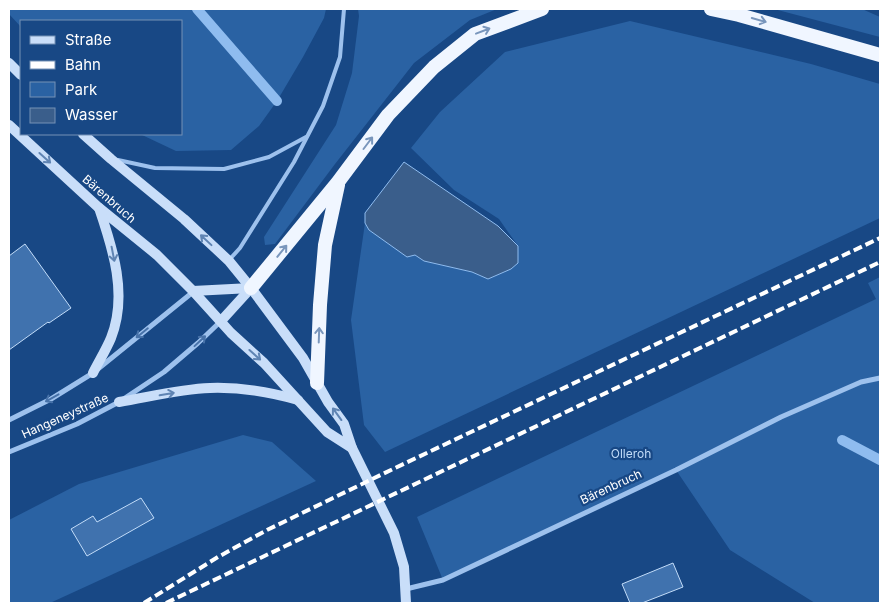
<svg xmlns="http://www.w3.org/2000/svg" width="889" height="612" font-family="Inter,sans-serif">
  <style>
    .green { fill: #2a62a3 }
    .water { fill: #3a5e8b; stroke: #8fbcef }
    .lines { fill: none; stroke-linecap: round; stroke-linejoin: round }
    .stream { stroke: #8fbcef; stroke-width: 10 }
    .building { fill: #4072ae; stroke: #c2dcf9 }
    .service { stroke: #9dc1ed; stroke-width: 4 }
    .minor { stroke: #9dc1ed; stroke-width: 5 }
    .secondary { stroke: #c9def9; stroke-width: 10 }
    .trunk { stroke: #f0f6ff; stroke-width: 14 }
    .rail { stroke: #fff; stroke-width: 4; stroke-dasharray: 9 4; stroke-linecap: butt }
    .oneway { stroke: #7996bc }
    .oneway2 { stroke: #5f84b3 }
    .oneway3 { stroke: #4772a9 }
    .labels { text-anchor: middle; stroke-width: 4.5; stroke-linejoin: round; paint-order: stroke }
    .street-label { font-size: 12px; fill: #fff; stroke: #184885 }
    .park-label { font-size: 12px; fill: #c2dcf9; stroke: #184885 }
  </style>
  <rect width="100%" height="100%" fill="#184885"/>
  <g class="green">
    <path d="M9,9H326L324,18L303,57L277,101L259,126L231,150L176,151L140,134H181V21H21V27L9,14Z"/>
    <path d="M358,9H497L470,20L414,63L335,164L275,244L265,245L264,237L336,125L352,73L359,16Z"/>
    <path d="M774,9H862L880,17V37Z"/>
    <path d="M630,21L811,64L880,84V218L385,452L364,425L351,320L365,223L369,230L415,255L424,261L472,272L488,279L511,269L518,263V246L499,219L454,190L411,148L440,112L505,52Z"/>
    <path d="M880,277V603H815L730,550L676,470L443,580L417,517L876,299L868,283Z"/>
    <path d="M243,435L272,442L316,481L50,603H9V520L79,484Z"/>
  </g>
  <path class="water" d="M404,162L498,226L518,246V263L511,269L488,279L472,272L424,261L415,255L407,257L369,230L365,223V213Z"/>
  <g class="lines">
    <g class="stream">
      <path d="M197,9L277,101"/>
      <path d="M842,440L880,460"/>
    </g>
  </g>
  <g class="building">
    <path d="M25,244L71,308L49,323L48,322L9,350V256Z"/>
    <path d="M141,498L154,518L87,556L71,529L93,516L97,522Z"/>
    <path d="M673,563L683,587L642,603H630L622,584Z"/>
  </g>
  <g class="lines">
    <g class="service">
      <path d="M118,160L155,168L224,169L269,157L306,137"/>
      <path d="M230,259L240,248L294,162L323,106L340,57L344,9"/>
    </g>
    <g class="minor">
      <path d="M9,420L51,399L93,373L193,292"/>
      <path d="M9,452L77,424L119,402L164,372L198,343L221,321"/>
      <path d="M406,589L443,580L676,470L781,417L861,382L880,378"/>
    </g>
    <g class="secondary">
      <path d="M9,63L21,75"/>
      <path d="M9,125L98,207L157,255L193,291L231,333L264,363L327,432L352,448"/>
      <path d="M83,134L111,159L184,219L229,261L251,288L303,358L328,402L344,424L352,448L394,533L404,567L406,603"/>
      <path d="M193,291L251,288"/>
      <path d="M221,321L251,288"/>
      <path d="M93,373C99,361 106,350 111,338C128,295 113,249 99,208"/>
      <path d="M119,402C149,397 180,389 210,388C240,387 270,392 298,400"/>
    </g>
    <g class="trunk">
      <path d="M711,9L739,15L880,55"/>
      <path d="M251,288L338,182L388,115L434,67L475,34L542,9"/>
      <path d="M317,383L320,305L325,245L338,185"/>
    </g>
    <g class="rail">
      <path d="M144,603L218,557L267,530L393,469L880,238"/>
      <path d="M166,603L880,262"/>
    </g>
  </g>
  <defs><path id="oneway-shaft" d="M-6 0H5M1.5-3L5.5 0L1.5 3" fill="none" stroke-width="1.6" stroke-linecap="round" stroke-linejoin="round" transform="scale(1.25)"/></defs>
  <g class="oneway">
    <use href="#oneway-shaft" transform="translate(759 20) rotate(16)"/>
    <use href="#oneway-shaft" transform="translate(483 31) rotate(-21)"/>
    <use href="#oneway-shaft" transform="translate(368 143) rotate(-53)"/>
    <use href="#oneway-shaft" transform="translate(282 251) rotate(-51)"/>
    <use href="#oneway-shaft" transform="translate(319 335) rotate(-88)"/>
  </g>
  <g class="oneway2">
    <use href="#oneway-shaft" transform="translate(45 158) rotate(42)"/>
    <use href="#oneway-shaft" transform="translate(206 240) rotate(-137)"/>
    <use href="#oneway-shaft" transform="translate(113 254) rotate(79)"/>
    <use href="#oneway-shaft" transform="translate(255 355) rotate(42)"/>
    <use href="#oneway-shaft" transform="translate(167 394) rotate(-10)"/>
    <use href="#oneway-shaft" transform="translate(337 414) rotate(-126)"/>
  </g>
  <g class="oneway3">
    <use href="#oneway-shaft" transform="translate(142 333) rotate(141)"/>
    <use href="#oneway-shaft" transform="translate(200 341) rotate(-43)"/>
    <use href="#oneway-shaft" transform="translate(52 398) rotate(151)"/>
  </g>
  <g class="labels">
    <g class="street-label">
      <text transform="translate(109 199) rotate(41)" y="4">Bärenbruch</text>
      <text transform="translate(65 416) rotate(-24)" y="4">Hangeneystraße</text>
      <text transform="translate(611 487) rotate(-25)" y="4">Bärenbruch</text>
    </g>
    <g class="park-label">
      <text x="631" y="458">Olleroh</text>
    </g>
  </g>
  <rect width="889" height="612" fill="none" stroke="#ffffff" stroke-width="20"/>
  <rect x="20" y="20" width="162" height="115" fill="#184885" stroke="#7491b6"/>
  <rect x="30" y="36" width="25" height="8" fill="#c9def9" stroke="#7491b6"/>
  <text x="65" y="45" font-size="15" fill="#ffffff">Straße</text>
  <rect x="30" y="61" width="25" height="8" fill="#ffffff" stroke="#7491b6"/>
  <text x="65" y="70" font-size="15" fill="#ffffff">Bahn</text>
  <rect x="30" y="82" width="25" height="15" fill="#2a62a3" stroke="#7491b6"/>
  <text x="65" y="95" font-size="15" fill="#ffffff">Park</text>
  <rect x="30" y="108" width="25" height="15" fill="#3a5e8b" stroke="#7491b6"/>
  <text x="65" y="120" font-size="15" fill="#ffffff">Wasser</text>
</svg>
